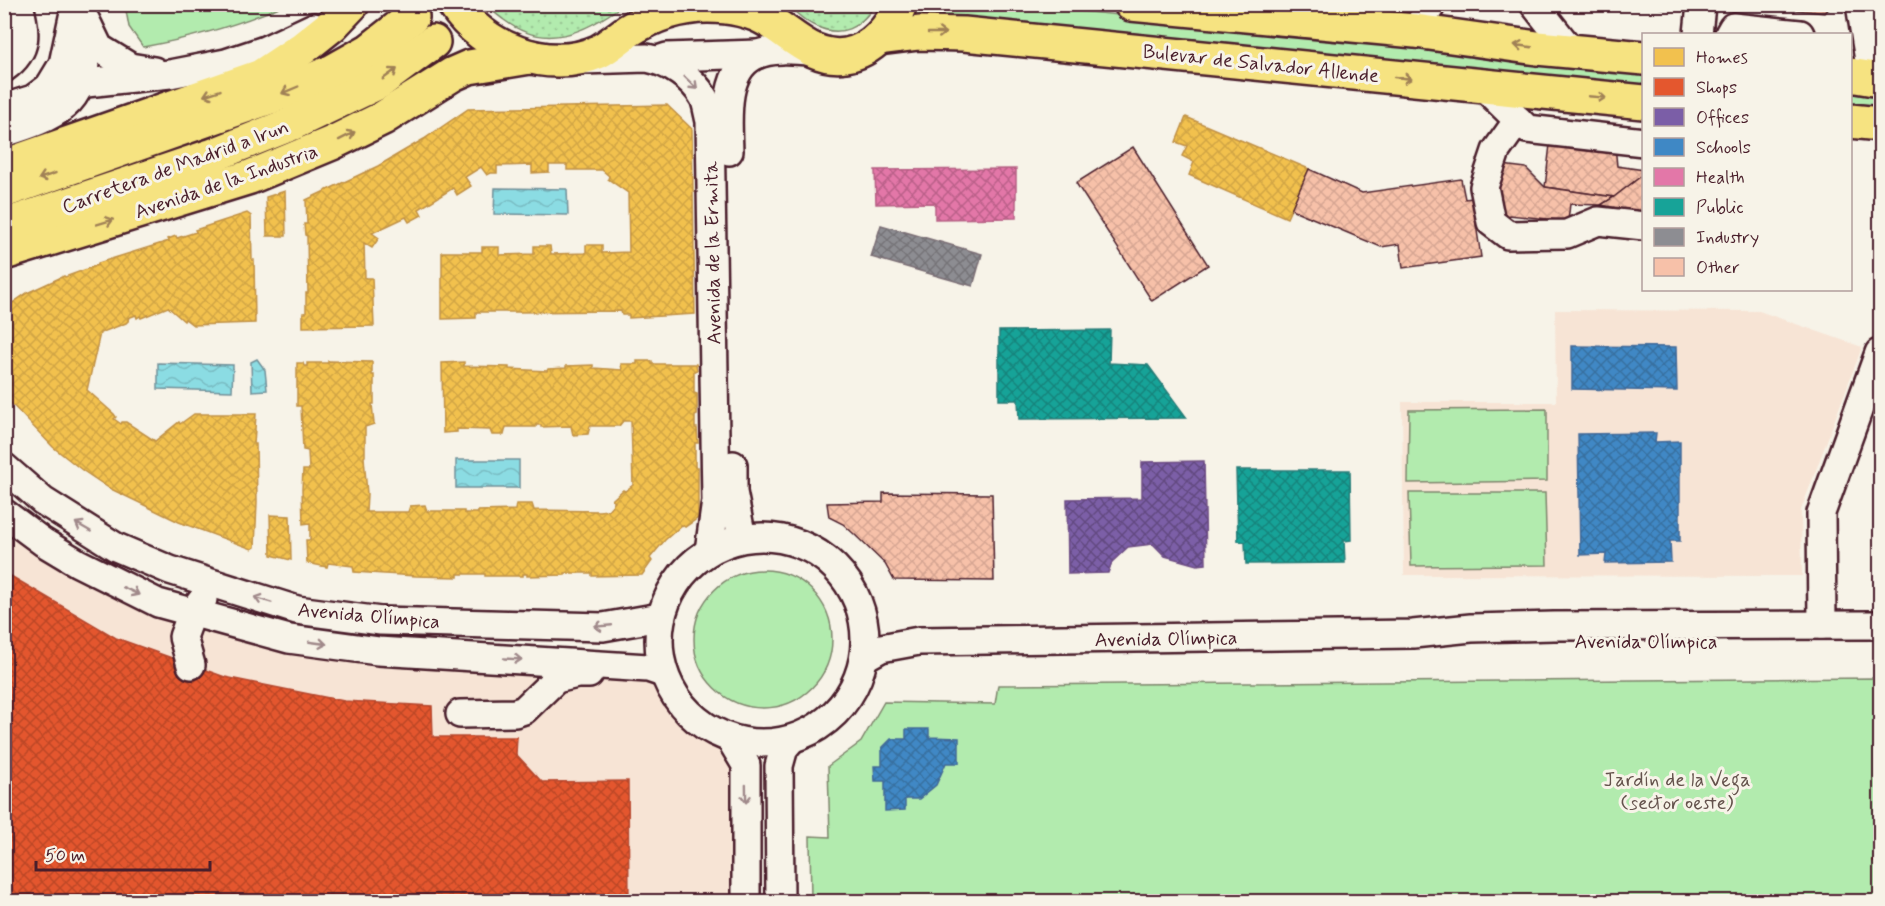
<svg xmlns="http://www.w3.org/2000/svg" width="1885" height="906" font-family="Mynerve,sans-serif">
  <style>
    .built { fill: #f7e4d5 }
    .grass { fill: url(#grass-dots); stroke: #7e856c; stroke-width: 1.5 }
    .green { fill: #b2ebae; stroke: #7e856c; stroke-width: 1.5 }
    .water { fill: url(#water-waves); stroke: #719099; stroke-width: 1.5 }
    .homes { fill: url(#homes-cross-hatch); stroke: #c09044; stroke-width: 1.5 }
    .shops { fill: url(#shops-cross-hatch); stroke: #b6462d; stroke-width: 1.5 }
    .offices { fill: url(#offices-cross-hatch); stroke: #6c4b82; stroke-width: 1.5 }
    .schools { fill: url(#schools-cross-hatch); stroke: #426897; stroke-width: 1.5 }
    .health { fill: url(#health-cross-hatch); stroke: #b55d82; stroke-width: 1.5 }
    .public { fill: url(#public-cross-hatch); stroke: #267b77; stroke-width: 1.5 }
    .industry { fill: url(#industry-cross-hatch); stroke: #796c73; stroke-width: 1.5 }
    .building { fill: url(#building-cross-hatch); stroke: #4a1f2b; stroke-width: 1.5 }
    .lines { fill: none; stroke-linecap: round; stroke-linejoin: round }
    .minor-casing { stroke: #4a1f2b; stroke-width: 32 }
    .major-casing { stroke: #4a1f2b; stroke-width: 38 }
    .highway-casing { stroke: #4a1f2b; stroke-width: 38 }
    .minor { stroke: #f7f3e8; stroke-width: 27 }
    .major { stroke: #f6e381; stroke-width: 33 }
    .highway { stroke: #f6e381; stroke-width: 33 }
    .oneway { stroke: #a08156 }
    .oneway2 { stroke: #a0898a }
    .labels { text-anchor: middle; stroke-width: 6; stroke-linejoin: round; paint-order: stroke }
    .street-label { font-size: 20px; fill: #4a1f2b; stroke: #f7f3e8 }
    .park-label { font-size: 20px; fill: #64524c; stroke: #f7f3e8 }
  </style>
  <defs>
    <pattern id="grass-dots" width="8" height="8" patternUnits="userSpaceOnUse" patternTransform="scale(1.5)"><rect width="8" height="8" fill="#b2ebae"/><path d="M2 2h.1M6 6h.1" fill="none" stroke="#9bc996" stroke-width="1.8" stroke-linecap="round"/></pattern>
    <pattern id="water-waves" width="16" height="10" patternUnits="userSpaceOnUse" patternTransform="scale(1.5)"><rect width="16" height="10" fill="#8bdce3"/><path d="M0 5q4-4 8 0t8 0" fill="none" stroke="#79bcc3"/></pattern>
    <pattern id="homes-cross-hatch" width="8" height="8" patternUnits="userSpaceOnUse" patternTransform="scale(1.5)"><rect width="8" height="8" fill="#f2c14e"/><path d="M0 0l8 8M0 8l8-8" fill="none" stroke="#d1a544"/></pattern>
    <pattern id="shops-cross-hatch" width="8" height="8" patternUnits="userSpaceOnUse" patternTransform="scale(1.5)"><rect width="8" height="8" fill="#e4572e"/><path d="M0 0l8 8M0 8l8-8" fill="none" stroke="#bb4727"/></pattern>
    <pattern id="offices-cross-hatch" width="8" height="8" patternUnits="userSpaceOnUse" patternTransform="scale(1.5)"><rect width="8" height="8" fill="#7b5ea7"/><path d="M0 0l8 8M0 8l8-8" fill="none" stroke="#624980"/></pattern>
    <pattern id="schools-cross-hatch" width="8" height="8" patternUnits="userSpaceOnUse" patternTransform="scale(1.5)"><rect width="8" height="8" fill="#3f88c5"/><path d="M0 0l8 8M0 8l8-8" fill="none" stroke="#376fa0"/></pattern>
    <pattern id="health-cross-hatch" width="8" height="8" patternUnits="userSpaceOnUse" patternTransform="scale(1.5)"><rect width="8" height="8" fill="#e377a8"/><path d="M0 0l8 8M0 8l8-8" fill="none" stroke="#ba6189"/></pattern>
    <pattern id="public-cross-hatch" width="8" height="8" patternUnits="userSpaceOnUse" patternTransform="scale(1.5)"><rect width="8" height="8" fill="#17a398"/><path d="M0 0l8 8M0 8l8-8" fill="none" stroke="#17847c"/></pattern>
    <pattern id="industry-cross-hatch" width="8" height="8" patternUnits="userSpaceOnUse" patternTransform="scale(1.5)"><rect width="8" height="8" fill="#8d8d92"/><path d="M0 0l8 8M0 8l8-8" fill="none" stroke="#757377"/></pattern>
    <pattern id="building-cross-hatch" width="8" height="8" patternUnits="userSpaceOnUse" patternTransform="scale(1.5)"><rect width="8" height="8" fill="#f7c1a9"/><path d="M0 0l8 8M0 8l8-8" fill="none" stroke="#d5a592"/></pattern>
  </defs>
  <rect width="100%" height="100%" fill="#f7f3e8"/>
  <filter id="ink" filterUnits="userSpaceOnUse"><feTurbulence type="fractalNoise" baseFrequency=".0167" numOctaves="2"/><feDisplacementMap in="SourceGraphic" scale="12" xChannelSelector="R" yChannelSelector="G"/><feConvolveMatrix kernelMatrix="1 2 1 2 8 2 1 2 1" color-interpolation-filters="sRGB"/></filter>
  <g filter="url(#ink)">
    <g class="built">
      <path d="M1555,310L1759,311L1862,347L1801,510L1802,576L1404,575L1402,402H1556Z"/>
      <path d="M5,537L43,542L78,563L289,639L663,673L677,700L700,724L731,740L746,901L5,902Z"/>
    </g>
    <g class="grass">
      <path d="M487,5H623C586,32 546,52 504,20C498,15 491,11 487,5Z"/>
      <path d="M786,5H875C860,28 841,39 813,25C804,21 795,11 786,5Z"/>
    </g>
    <g class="green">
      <path d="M125,5V4L284,5C239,25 192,38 143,47L129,27Z"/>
      <path d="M918,5H1017L1643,66V90L912,22Z"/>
      <path d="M1850,87L1880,90V113L1851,110Z"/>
      <path d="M1547,409V481L1408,483L1409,410Z"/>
      <path d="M1409,493H1545L1547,565L1411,566Z"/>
      <circle cx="763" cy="639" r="69"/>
      <path d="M1880,678V901H811L810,836L830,837L828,766L861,742L884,702L995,704L998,685Z"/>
    </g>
    <g class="water">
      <path d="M495,188L567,189L568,215L494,214Z"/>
      <path d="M257,359L265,370L267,390L252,391L251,362Z"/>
      <path d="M158,363L233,365L232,391L158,389Z"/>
      <rect x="456" y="460" width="63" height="28"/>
    </g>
    <g class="homes">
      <path d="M667,105L692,129L695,314L629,318V315H622L621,311L518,312H476V318L442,319V252H482V247H499V255L534,254V246H550L551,254L586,253V245H602V253L629,252L628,193L608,179L609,176L602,170H567V165H549V172L532,173V165L497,166V173H491L487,175L481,167L465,177L471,186L457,195L453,188L419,209L422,215L409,222L406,217L372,233L379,238L372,248L364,243L365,278H372L374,326L303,327V313H306V293H308L307,236L305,235L304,224H307L306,200L378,166L424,139L468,109Z"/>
      <path d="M1186,117L1309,169L1287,218L1189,175L1194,162L1182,156L1187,146L1176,142Z"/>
      <path d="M285,191L286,236H267L266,197Z"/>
      <path d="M247,213L251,216L252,260H254L255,323L193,325L185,319L184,321L168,307L141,318L140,316L137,318L136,315L128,318L129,320L126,323L100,333L87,390L114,414L116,417L114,419L121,424L122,422H126L155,441L179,422L180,424L194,414H256L254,444H256L257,502L255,547L252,549L179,522L109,488L82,470L53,447L4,396V309L27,293L64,276L65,277L98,265V263L169,241L168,239L176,236L177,238L196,232L195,230Z"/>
      <path d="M328,361L372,362V375H374V404H372L374,424L365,427V456L364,457L367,494L366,512H408L410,506L425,505L427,511H464V513H478V511L515,510L516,504H532L534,510L599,511L608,510L615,502L612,500L623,490L625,491L633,485L631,421H623L619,426H590L588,434L573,435L571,426L541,427V425H536V427H506L504,435H492L490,430L457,429V432L443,433L442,363L464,362V366L509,367V369L547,371L548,369L566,368V366L593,365V368L622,370L621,364H637V361H652V364H696L697,370L694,371V393L697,394V415L695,416V428H697L698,443H695V467H698V518L685,527L682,525L665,540L650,558L652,561L642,575L592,576V573H565V575L527,576V574H523V576H485V574H458V577L416,576L354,572L353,566L328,563L327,567L307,563L306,540H310V523L303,524L302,489L303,470H309L308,451L303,450L301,406H297V363H303L304,366H307V363H328Z"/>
      <path d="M270,515L290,516L291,560L271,555Z"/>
    </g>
    <g class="shops">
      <path d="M4,572L116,638L225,677L344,701L432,706L433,737H517L516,754L542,782L628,781L629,902H4Z"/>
      <path d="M1880,851V865L1873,861Z"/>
    </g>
    <g class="offices">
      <path d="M4,4L15,34L4,38Z"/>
      <path d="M1204,461L1206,564L1197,565L1165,556L1153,544L1128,547L1112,562L1108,573L1068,574L1067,499L1142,498V462Z"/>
    </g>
    <g class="schools">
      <path d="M1572,346L1676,347L1677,391L1572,389Z"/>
      <path d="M1656,433L1655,442L1680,441V541H1670L1671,562L1605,563L1606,554L1580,555L1578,434Z"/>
      <path d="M906,729H929V737L959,738V763H946L936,785L919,799H905V810L885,811V781H875L874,766H882V748L891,739H906Z"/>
    </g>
    <path class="health" d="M1016,169V218L935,219V203L876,204L875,170Z"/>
    <g class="public">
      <path d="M1110,330L1109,363L1148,365L1187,418L1019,419L1018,400H999V331Z"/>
      <path d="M1236,470H1350L1351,540L1344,541L1345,563L1246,564L1245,542L1238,541Z"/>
    </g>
    <path class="industry" d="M881,225L982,254L973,286L871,257Z"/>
    <g class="building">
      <path d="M1630,4H1679L1673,9Z"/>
      <path d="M1768,4H1833L1825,13L1767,7Z"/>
      <path d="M1553,119L1613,125L1617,166L1644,170V174L1614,197L1545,187Z"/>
      <path d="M1133,147L1208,265L1152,301L1076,183Z"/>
      <path d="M1494,164L1526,168L1545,187L1614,197L1601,205L1570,204L1568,221L1509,215L1507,227L1489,193Z"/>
      <path d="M1309,169L1362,193L1461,179L1465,199L1472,198L1481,257L1403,268L1400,244L1381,247L1291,209Z"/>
      <path d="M1644,174V213L1601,205L1614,197Z"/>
      <path d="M883,493L992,494L994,581L894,580L885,564L854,534L843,524L829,517L827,503L883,502Z"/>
    </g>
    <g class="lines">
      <defs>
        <g id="minor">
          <path d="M1534,4L1572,52"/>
          <path d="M1860,4L1872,79"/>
          <path d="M86,21L99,48L130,67L154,71"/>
          <path d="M1415,31L1432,4"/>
          <path d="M1698,34L1701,5"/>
          <path d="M1729,34L1733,27L1800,34"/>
          <path d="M582,60L647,58C669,62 693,78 704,98C707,105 708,114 710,121L716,501L709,551"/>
          <path d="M658,60L667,57L758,54"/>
          <path d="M4,68C30,50 25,31 19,4"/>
          <path d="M49,87L63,64L73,17"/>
          <path d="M1484,87L1527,129L1644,142"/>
          <path d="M4,108L33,99L49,87L170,74L226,63L265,50L314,27"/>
          <path d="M1518,120L1496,151L1484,187L1491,222L1508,235L1567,234L1598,221L1644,226"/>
          <path d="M4,133C54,117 87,106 86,46C85,33 80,18 77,4"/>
          <path d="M729,151C728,121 723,72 754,56C771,47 796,50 815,52"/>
          <path d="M733,465V492L742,538"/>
          <path d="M4,467L43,501L116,547L170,570L297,610L381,621L603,627L660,617"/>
          <path d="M4,513L43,542L78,563L158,603L289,639L378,651L648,668L663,673"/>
          <circle cx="762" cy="640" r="103"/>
          <path d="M1822,625L1821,513L1879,353"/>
          <path d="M865,657L881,648L919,641L1413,634L1471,628L1554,626L1880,625"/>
          <path d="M191,665L183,637L192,613L203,599"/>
          <path d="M460,714L515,713L524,710L556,679L577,674H589"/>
          <path d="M731,740L746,765V902"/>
          <path d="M780,902L779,766L784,748L790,741"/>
        </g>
        <g id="major">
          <path d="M454,4C483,49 548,74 598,52C608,47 618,38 628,31C653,15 678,6 708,6C729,6 751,10 769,21C794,36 814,60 846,55C871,51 892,28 900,4"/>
          <path d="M1131,4L1415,31L1537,48L1644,58"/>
          <path d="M879,38L919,33L964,34L1644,102"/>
          <path d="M1850,75L1880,80"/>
          <path d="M1850,121L1880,124"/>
          <path d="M4,166L261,76L303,48L332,25L352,4"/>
          <path d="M4,253L250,177L332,143L383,118L453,74L469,67L530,57"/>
        </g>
        <g id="highway">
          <path d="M4,191L279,94L331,72L370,50L412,17"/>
          <path d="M4,226L211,156L291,124L379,82L433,42"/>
        </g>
      </defs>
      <use href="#minor" class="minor-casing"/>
      <use href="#major" class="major-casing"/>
      <use href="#highway" class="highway-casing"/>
      <use href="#minor" class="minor"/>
      <use href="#major" class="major"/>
      <use href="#highway" class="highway"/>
    </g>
    <defs><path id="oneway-shaft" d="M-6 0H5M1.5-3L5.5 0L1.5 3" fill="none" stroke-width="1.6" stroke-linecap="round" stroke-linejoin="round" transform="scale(1.5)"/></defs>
    <g class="oneway">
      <use href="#oneway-shaft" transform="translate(937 33)"/>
      <use href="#oneway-shaft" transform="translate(1523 46) rotate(-172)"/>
      <use href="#oneway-shaft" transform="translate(390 74) rotate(-36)"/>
      <use href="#oneway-shaft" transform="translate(1403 78) rotate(6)"/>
      <use href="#oneway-shaft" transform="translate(290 90) rotate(157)"/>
      <use href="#oneway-shaft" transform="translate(212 93) rotate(161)"/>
      <use href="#oneway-shaft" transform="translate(1597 97) rotate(5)"/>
      <use href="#oneway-shaft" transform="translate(347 136) rotate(-27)"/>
      <use href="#oneway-shaft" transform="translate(47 176) rotate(161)"/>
      <use href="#oneway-shaft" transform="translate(105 222) rotate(-17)"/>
    </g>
    <g class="oneway2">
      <use href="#oneway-shaft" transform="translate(691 83) rotate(44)"/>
      <use href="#oneway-shaft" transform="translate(83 527) rotate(-150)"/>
      <use href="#oneway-shaft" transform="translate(131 591) rotate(25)"/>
      <use href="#oneway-shaft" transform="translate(263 600) rotate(-163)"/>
      <use href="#oneway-shaft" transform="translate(603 626) rotate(175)"/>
      <use href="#oneway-shaft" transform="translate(318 643) rotate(8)"/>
      <use href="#oneway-shaft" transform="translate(513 659) rotate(3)"/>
      <use href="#oneway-shaft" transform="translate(746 794) rotate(89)"/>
    </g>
  </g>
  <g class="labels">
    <g class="street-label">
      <text transform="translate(1261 63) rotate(6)" y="7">Bulevar de Salvador Allende</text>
      <text transform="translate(175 166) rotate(-20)" y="7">Carretera de Madrid a Irun</text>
      <text transform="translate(226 181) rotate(-19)" y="7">Avenida de la Industria</text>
      <text transform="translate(712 253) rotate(-91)" y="7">Avenida de la Ermita</text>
      <text transform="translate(369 615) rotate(5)" y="7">Avenida Olímpica</text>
      <text transform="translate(1166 638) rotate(-1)" y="7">Avenida Olímpica</text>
      <text x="1646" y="648">Avenida Olímpica</text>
    </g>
    <g class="park-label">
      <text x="1677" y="786">Jardín de la Vega<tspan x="1677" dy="23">(sector oeste)</tspan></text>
    </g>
  </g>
  <rect width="1885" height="906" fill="none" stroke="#f7f3e8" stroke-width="24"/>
  <rect x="12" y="12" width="1861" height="882" fill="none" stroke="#4a1f2b" stroke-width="2" filter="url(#ink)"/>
  <rect x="1642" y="33" width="210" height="258" fill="#f7f3e8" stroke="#b29e9c" stroke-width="1.5"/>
  <rect x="1654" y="48" width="30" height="18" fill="#f2c14e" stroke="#b29e9c" stroke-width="1.5"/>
  <text x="1696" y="63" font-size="18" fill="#4a1f2b">Homes</text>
  <rect x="1654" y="78" width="30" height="18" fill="#e4572e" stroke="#b29e9c" stroke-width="1.5"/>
  <text x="1696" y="93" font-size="18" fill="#4a1f2b">Shops</text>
  <rect x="1654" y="108" width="30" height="18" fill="#7b5ea7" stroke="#b29e9c" stroke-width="1.5"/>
  <text x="1696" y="123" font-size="18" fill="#4a1f2b">Offices</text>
  <rect x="1654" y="138" width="30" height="18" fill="#3f88c5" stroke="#b29e9c" stroke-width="1.5"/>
  <text x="1696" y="153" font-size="18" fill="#4a1f2b">Schools</text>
  <rect x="1654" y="168" width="30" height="18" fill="#e377a8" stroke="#b29e9c" stroke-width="1.5"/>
  <text x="1696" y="183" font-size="18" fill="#4a1f2b">Health</text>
  <rect x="1654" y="198" width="30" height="18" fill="#17a398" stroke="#b29e9c" stroke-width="1.5"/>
  <text x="1696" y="213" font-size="18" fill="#4a1f2b">Public</text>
  <rect x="1654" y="228" width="30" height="18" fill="#8d8d92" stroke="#b29e9c" stroke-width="1.5"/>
  <text x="1696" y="243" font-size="18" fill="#4a1f2b">Industry</text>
  <rect x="1654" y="258" width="30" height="18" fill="#f7c1a9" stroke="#b29e9c" stroke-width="1.5"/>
  <text x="1696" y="273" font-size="18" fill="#4a1f2b">Other</text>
  <path d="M36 861v9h174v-9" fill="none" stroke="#4a1f2b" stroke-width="3"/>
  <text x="45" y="861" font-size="18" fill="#4a1f2b" stroke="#f7f3e8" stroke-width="4.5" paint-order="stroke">50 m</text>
</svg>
